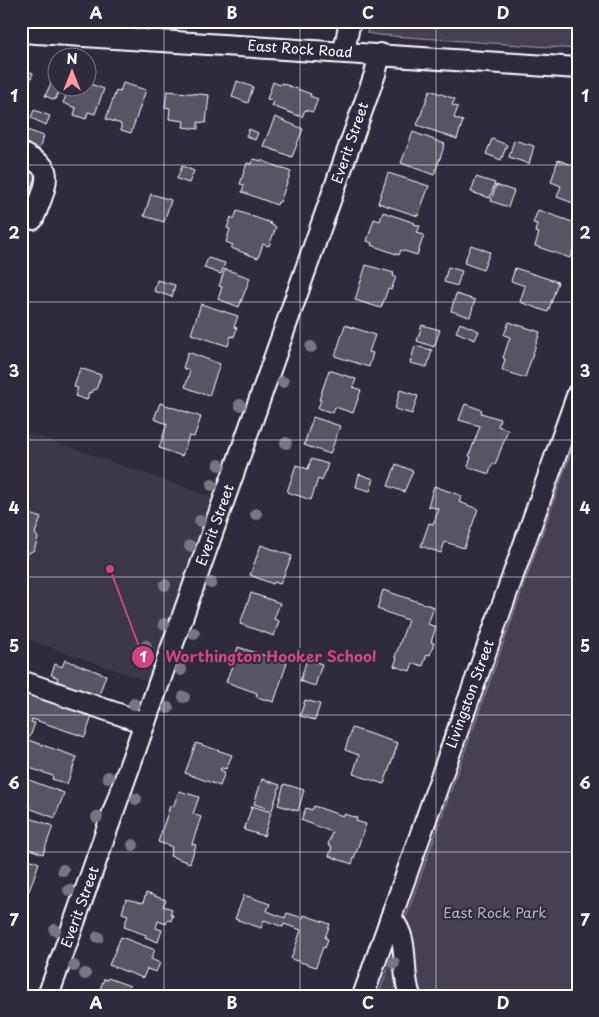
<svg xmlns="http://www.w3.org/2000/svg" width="599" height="1017" font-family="'Playpen Sans',sans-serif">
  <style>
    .built { fill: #3c3749 }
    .green { fill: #464152; stroke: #a2a0a8 }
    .building { fill: #595564; stroke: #fff }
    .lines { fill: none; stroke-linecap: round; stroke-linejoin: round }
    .minor-casing { stroke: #fff; stroke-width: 24 }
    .minor { stroke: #2f2a3d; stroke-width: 20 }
    .tree { fill: #797582 }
    .grid { fill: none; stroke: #fff; stroke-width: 1; stroke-opacity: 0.55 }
    .labels { text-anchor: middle; stroke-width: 4; stroke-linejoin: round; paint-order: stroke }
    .street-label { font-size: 14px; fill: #fff; stroke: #2f2a3d }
    .park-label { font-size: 14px; fill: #b5b3ba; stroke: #2f2a3d }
    .leader { fill: none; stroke: #ce467c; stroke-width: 2 }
    .callout-dot { fill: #ce467c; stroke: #2f2a3d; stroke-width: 2 }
    .mark-label { font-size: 15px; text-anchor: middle; font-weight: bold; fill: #fff }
    .callout-label { font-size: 15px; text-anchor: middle; font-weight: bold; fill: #ce467c; stroke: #2f2a3d; stroke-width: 4; stroke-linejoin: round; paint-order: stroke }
    .neatline { fill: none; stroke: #fff; stroke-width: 2 }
    .grid-label { font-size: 16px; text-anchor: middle; font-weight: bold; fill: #fff }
  </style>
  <rect width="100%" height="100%" fill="#2f2a3d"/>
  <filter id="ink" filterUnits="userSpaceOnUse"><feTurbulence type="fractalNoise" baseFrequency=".02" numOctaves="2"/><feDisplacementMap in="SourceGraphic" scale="10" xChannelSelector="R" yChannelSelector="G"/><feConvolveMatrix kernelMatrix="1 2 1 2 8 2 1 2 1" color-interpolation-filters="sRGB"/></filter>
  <g filter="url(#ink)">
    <path class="built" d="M21,430L223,501L158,685L21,637Z"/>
    <g class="green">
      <path d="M369,21H578V49L378,35L367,33Z"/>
      <path d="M578,432V996H378Z"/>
    </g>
    <g class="building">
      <path d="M21,68L33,73L28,86L24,84L21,91Z"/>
      <path d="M52,81L58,83V88H60L55,100L45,96Z"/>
      <path d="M237,81L253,87L248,103L232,97Z"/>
      <path d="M273,82L280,85L281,83L311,94L310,96L318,99L313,112L305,110L302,117L272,106L274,101L267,99Z"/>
      <path d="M88,83L104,89L95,114L88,112L86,119L74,115L76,108L63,103L69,88H88Z"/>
      <path d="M123,83L146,90L131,133L121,130V124L106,119L116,91L120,92Z"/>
      <path d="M430,90L455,99L452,105L458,107L454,118L463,121L457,139L417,125Z"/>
      <path d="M167,91L209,95L206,123L198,122V129L183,127L184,121L169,119L170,108L165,107Z"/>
      <path d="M34,110L50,116L46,125L31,118Z"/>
      <path d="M275,117L303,129L292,157L263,146Z"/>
      <path d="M249,129L258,133L255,140L246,136Z"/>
      <path d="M27,130L44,136L37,154L21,146Z"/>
      <path d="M413,132L445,144L434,175L401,163Z"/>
      <path d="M492,139L507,145L501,160L486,154Z"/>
      <path d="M514,140L534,146L529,164L509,157Z"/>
      <path d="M253,159L263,161L291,172L280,202H278L277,205L242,192L244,185L240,184L247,163L251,164Z"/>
      <path d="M558,160L578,167V205L557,197L561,186L551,182Z"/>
      <path d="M21,164L38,169L30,190L34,191L31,199L27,198L21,214Z"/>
      <path d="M182,166L194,171L189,183L177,179Z"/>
      <path d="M388,173L429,186L418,216L378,203Z"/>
      <path d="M476,177L495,183L490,198L471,192Z"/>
      <path d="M496,185L514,191L508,207L491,201Z"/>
      <path d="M151,194L171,200L164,222L144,216Z"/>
      <path d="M538,210L578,224V237L570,258L535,246L539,233L535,232L537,224L533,223Z"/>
      <path d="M237,211L271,223L270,224L276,227L269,246L263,244L258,258L231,248L233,245L226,242L230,229L227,228L231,217L234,219Z"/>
      <path d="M383,212L415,223L414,224L420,226L417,233L424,235L417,255L401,250L399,255L371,245L372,243L367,241L374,219L380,221Z"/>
      <path d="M471,245L490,252L483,270L464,263Z"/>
      <path d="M21,252L28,253L21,276Z"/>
      <path d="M208,258L225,263L221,274L204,268Z"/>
      <path d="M366,265L394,273L393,276L396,277L391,290L388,289L381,308L355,300Z"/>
      <path d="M448,267L462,271L457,286L444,282Z"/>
      <path d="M515,268L558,282L548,312L520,302L525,286L511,281Z"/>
      <path d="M225,269L250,278L239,307L218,299L222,287L219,286Z"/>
      <path d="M157,280L175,285L172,297L154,291Z"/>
      <path d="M456,294L475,300L470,317L451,311Z"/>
      <path d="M201,304L238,316L234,327L237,328L234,337L231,336L228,346L191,334Z"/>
      <path d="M509,322L540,332L525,378L502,370L505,359L503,358L510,337L504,335Z"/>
      <path d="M460,323L479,331L475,340L456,332Z"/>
      <path d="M345,325L375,335L369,352L373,353L369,367L335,356Z"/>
      <path d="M422,325L440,330L434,347L417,341Z"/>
      <path d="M415,346L432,350L427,367L410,363Z"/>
      <path d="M188,352L220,364L209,396L185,387L190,371L183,368Z"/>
      <path d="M80,368L101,375L96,390L94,389L92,393L89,392L87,400L75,396L78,388L74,387Z"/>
      <path d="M329,370L356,379L353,387L361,390L353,413L335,407L333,413L318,408L321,400H319Z"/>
      <path d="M400,390L418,396L412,414L395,409Z"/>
      <path d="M160,403L201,417L194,437L189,436L182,456L159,448L167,424L154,419Z"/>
      <path d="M465,404L482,410L481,413L500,419L498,426L508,430L495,465L492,464L489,474L468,467L471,457L469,456L480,426L459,420Z"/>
      <path d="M313,417L340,426L330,454L304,445Z"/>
      <path d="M311,459L328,464L322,481L318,479L311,500L287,492L296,465L308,469Z"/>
      <path d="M396,464L413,471L404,492L388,486Z"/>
      <path d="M359,474L374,479L370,491L356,487Z"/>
      <path d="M434,486L462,496L459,502L478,509L464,548L445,542L441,553L421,546L429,523L433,524L439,509L428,506Z"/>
      <path d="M22,511L41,518L35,533L38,538L34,550L27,554L21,572Z"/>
      <path d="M261,545L292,556L280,584L274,582L273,584L250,575Z"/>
      <path d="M383,590L434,607L428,624L436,627L431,642L434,643L430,655L427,654L423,666L413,663L410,671L394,666L397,658L395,657L408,620L377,609Z"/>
      <path d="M251,593L280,603L274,619L279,621L274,636L240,624Z"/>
      <path d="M238,647L287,663L274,702L256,697L257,693L226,682L231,668L232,669Z"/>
      <path d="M307,659L322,664L315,686L300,681Z"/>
      <path d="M65,660L106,675L98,698L56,683L58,678L51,675L55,664L62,667Z"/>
      <path d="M21,687L94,710L85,737L32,719L31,722L35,723L30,737L26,736L25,739L77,757L67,784L52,779L53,776L21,765Z"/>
      <path d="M305,700L320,704L315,720L300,716Z"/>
      <path d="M352,728L398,743L384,784L353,774L359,755L345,750Z"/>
      <path d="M196,743L232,755L226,769L221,768L220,770L225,772L220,786L185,773Z"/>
      <path d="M21,777L64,793L55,818L29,808L30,806L21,803Z"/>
      <path d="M262,779L280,785L272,810L254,804Z"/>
      <path d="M284,784L304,790L298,811L278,805Z"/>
      <path d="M179,791L199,797L193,814L201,817L192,844L196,845L190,863L170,856L172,847L158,842L170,806L173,807Z"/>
      <path d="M252,806L271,812L264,836L244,830Z"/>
      <path d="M314,806L343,816L344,814L357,818L356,821L366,824L352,864L329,856L332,847L328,845L332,832L301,820L306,808L312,810Z"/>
      <path d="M21,815L53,826L43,854L21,846Z"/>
      <path d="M21,856L39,863L29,891L21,889Z"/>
      <path d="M146,893L166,900L163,906L172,909L170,914L173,915L171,921L168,920L166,924L158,921L156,928L162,930L158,942L145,937L146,935L124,927L128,915L122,913L126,899L143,903Z"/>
      <path d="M244,895L270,904L267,911L285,918L287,913L303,918L304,915L330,924L325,938L328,939L325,948L323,947L316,967L291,959L301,930L284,924L283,927L264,920L261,928L235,919Z"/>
      <path d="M21,900L27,902L21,918Z"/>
      <path d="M121,937L155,950L151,959L160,963L156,972L147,969L143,978L109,965Z"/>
      <path d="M108,978L130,986L127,996H98L100,991L102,993L104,990L100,989L104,979L107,980Z"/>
    </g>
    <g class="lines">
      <defs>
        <g id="minor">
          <path d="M21,32L578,68"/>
          <path d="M344,51L350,21"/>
          <path d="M21,153C28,157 36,161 42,166C53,176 38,206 33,219"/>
          <path d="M21,681L145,723"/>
          <path d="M391,918C411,941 400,968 410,996"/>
          <path d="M48,996L375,74L380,54"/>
          <path d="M363,996L578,393"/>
        </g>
      </defs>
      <use href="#minor" class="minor-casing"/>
      <use href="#minor" class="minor"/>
    </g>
    <g class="tree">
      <circle cx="311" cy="347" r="6"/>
      <circle cx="283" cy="382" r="6"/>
      <circle cx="240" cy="405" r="6"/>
      <circle cx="286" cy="443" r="6"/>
      <circle cx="219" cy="465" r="6"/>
      <circle cx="212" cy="485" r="6"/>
      <circle cx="256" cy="514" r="6"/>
      <circle cx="200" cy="521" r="6"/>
      <circle cx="190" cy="546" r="6"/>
      <circle cx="211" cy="583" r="6"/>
      <circle cx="165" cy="585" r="6"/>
      <circle cx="164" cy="624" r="6"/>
      <circle cx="194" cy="633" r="6"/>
      <circle cx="146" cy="646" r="6"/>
      <circle cx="181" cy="670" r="6"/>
      <circle cx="184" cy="697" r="6"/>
      <circle cx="134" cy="704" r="6"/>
      <circle cx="168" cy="708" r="6"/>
      <circle cx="108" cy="777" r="6"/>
      <circle cx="136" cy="799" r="6"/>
      <circle cx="97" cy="817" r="6"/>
      <circle cx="133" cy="845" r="6"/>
      <circle cx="63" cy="870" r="6"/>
      <circle cx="69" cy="890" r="6"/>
      <circle cx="55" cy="930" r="6"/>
      <circle cx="98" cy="937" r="6"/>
      <circle cx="394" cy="963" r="6"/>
      <circle cx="74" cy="966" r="6"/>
      <circle cx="85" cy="974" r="6"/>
    </g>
  </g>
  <path class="grid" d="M164,21V996M300,21V996M436,21V996M21,165H578M21,302H578M21,440H578M21,577H578M21,715H578M21,852H578"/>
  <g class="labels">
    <g class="street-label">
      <text transform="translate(300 49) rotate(4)" y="5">East Rock Road</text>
      <text transform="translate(350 143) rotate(-71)" y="5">Everit Street</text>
      <text transform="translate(215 525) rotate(-70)" y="5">Everit Street</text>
      <text transform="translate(470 694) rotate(-70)" y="5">Livingston Street</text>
      <text transform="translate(80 907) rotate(-70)" y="5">Everit Street</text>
    </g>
    <g class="park-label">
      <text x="495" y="918">East Rock Park</text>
    </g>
  </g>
  <path class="leader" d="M110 569L143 657"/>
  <g class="callout-dot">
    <circle cx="110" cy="569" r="5"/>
    <circle cx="143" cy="657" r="12"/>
  </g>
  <g class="mark-label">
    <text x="143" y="662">1</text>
  </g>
  <g class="callout-label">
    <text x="271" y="662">Worthington Hooker School</text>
  </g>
  <rect width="599" height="1017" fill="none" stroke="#2f2a3d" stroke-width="55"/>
  <g transform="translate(72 72)"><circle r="24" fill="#2f2a3d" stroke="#827f8b"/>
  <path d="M0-4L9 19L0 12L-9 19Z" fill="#ff9aa2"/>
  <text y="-8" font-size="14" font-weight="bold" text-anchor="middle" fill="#ffffff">N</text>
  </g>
  <rect x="28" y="28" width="544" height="962" class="neatline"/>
  <g class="grid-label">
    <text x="96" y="19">A</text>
    <text x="232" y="19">B</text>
    <text x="368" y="19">C</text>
    <text x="503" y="19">D</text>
    <text x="14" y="102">1</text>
    <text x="585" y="102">1</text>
    <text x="14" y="239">2</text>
    <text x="585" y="239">2</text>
    <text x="14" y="377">3</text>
    <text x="585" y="377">3</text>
    <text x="14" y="514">4</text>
    <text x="585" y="514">4</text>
    <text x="14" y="652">5</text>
    <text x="585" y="652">5</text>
    <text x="14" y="789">6</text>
    <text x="585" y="789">6</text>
    <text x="14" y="926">7</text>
    <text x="585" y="926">7</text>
    <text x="96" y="1009">A</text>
    <text x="232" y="1009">B</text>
    <text x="368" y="1009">C</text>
    <text x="503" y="1009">D</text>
  </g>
</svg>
